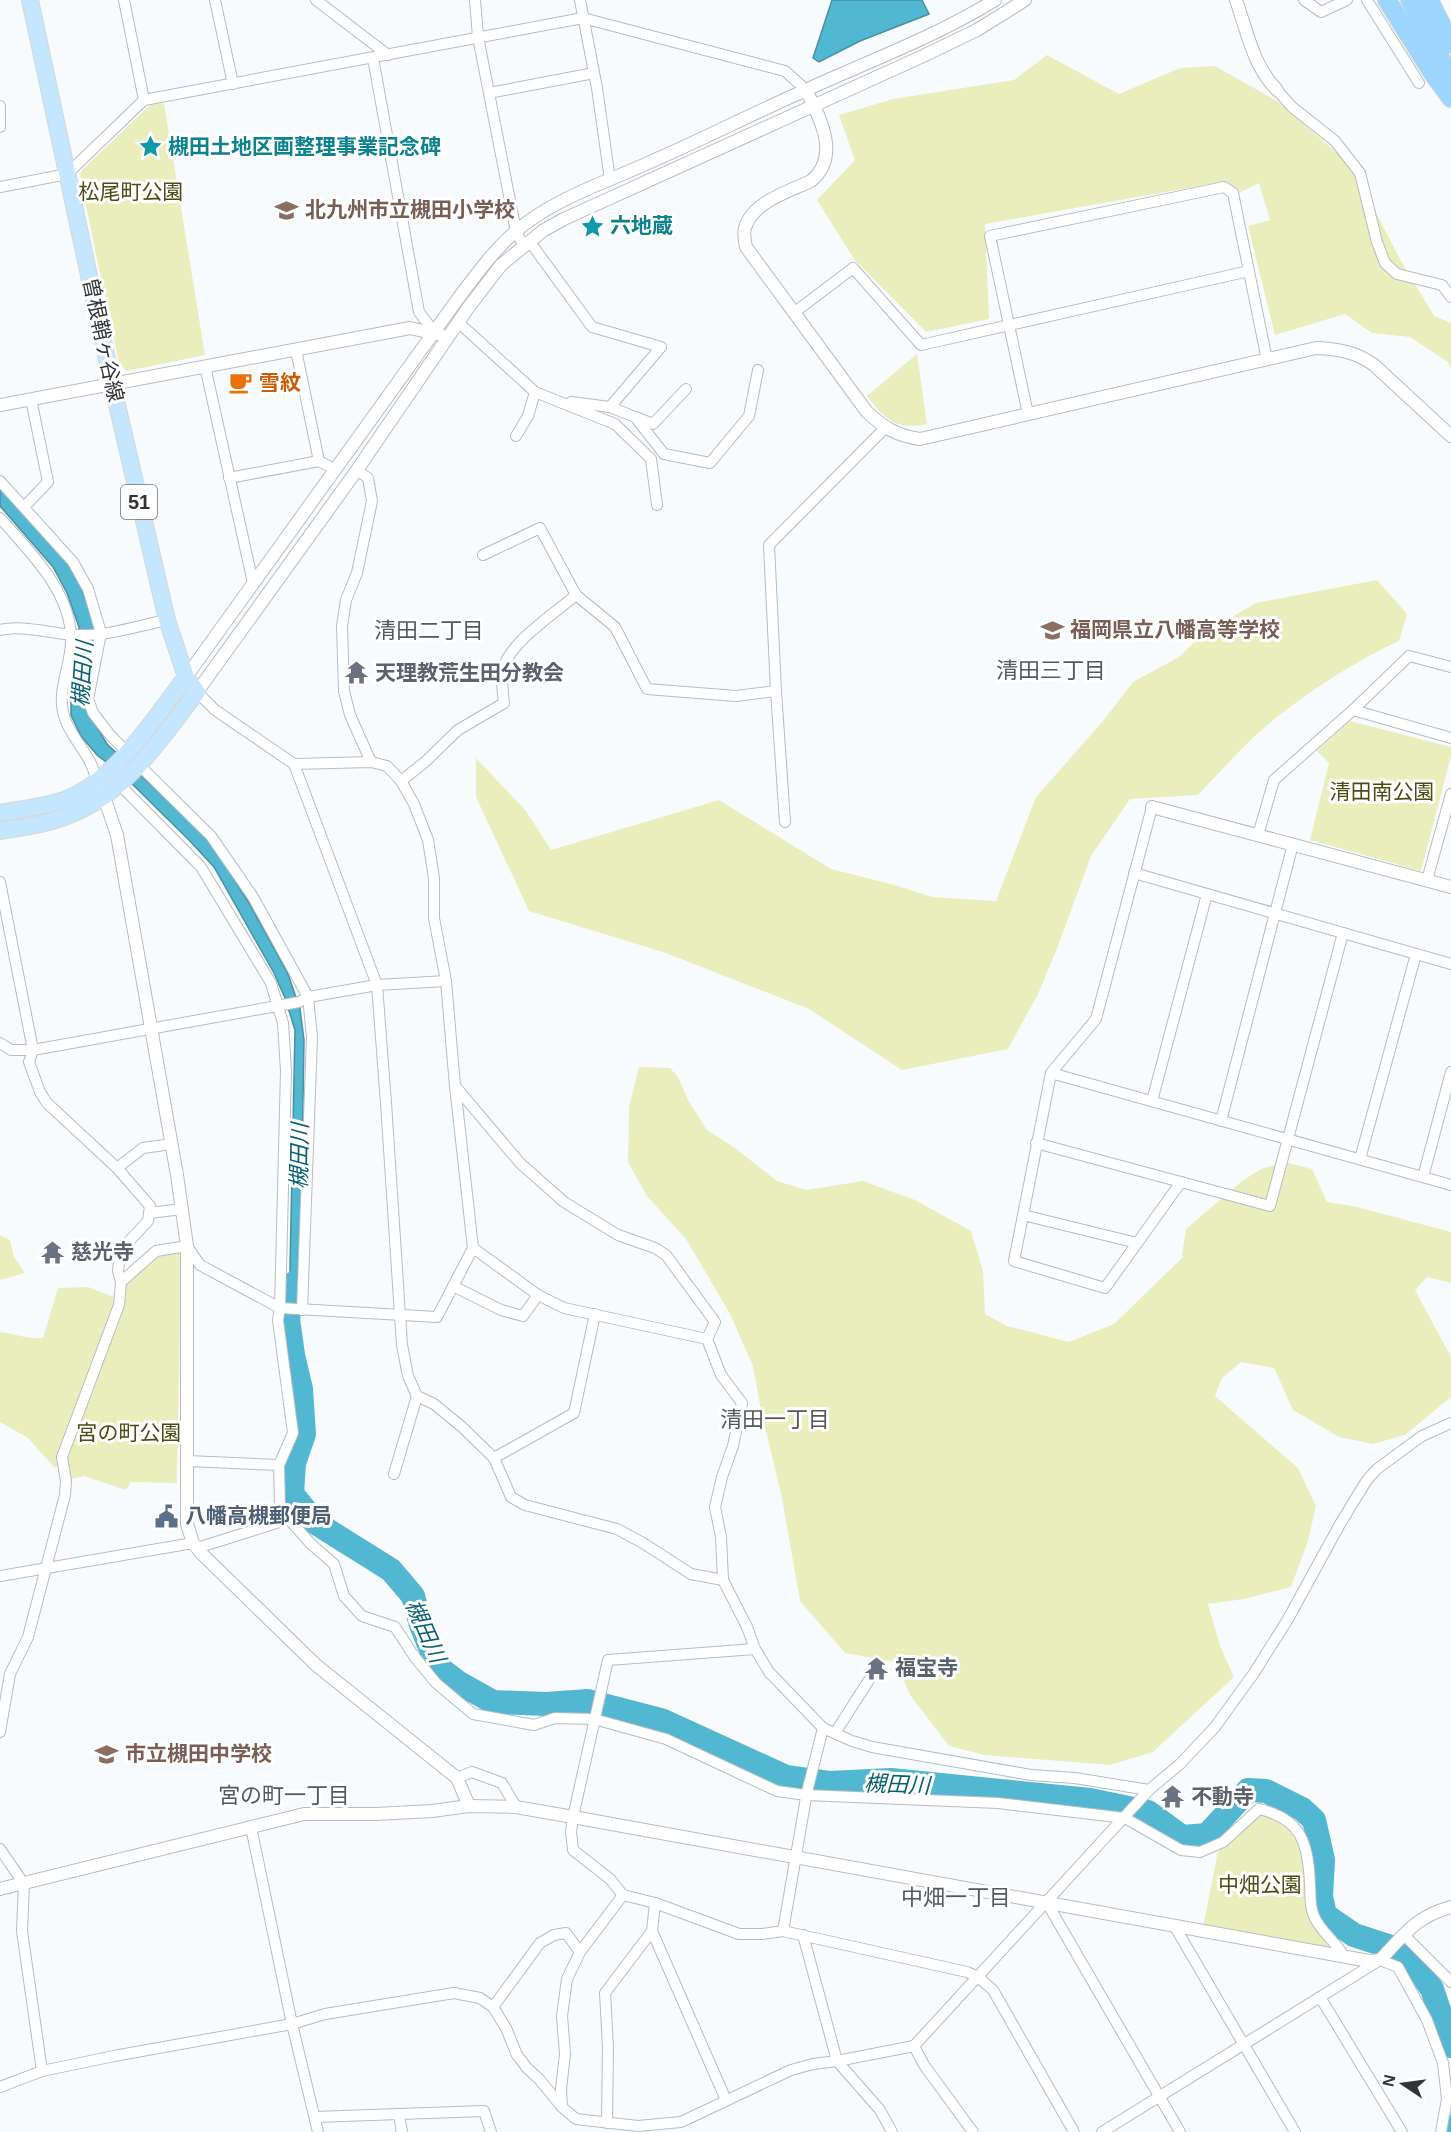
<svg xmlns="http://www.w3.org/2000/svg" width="1451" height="2132" font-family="Helvetica,'Noto Sans JP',sans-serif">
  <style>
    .green { fill: #eaeebd }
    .water { fill: #52b7d1; stroke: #4890a3; stroke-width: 1.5 }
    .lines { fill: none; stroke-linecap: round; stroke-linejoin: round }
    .river { stroke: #52b7d1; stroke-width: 24 }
    .minor-casing { stroke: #b5bcc5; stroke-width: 12 }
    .tertiary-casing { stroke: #b5bcc5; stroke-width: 14 }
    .primary-casing { stroke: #d6d7d7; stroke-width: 18 }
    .motorway-casing { stroke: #d6d7d7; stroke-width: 20 }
    .minor { stroke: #fff; stroke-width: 10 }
    .tertiary { stroke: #fff; stroke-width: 12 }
    .primary { stroke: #c4e6fe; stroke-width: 16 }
    .motorway { stroke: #9cd5fd; stroke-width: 18 }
    .labels { text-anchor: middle; stroke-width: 6; stroke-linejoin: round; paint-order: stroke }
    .shield { fill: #fff; stroke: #707274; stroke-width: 1.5 }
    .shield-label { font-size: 20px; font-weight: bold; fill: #323538 }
    .culture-label { font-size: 21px; font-weight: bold; fill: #0d838f; stroke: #fff; text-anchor: start }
    .park-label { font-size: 21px; fill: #4a4d12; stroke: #fff }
    .education-label { font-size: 21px; font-weight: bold; fill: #785e54; stroke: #fff; text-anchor: start }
    .street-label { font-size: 21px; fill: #323538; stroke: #fff }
    .food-label { font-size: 21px; font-weight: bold; fill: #c56008; stroke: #fff; text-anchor: start }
    .worship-label { font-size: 21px; font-weight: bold; fill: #5b616d; stroke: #fff; text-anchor: start }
    .service-label { font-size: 21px; font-weight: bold; fill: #4e5e75; stroke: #fff; text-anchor: start }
    .neighbourhood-label { font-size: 22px; fill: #535960; stroke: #fff }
    .water-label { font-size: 22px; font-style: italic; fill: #0a6072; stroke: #fff }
  </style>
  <rect width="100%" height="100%" fill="#f8fbfe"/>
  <g class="green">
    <path d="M1047,55L1119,94L1180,68L1215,66L1277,101L1352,166L1400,259L1434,316L1451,323V369L1448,362L1410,337L1372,333L1345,314L1275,335L1248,226L1270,220L1259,183L1237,194L1222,182L985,224L989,319L926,332L854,259L817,200L855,160L839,115L893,99L1014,80Z"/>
    <path d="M164,103L205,355L127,371L119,364L80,177L81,171L150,105Z"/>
    <path d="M917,354L927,424C896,431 885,419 867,396Z"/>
    <path d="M1377,580L1407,614L1399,641C1353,662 1293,701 1256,735C1236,754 1217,775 1198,795L1130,799L1091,856L1058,946L1038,994L1008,1049L902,1070L809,1009L666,953L529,911L476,797V758L526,811L551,850L719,800L831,869L898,886L932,897L996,901L1036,797L1103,721L1133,682L1179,657L1203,634L1256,603Z"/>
    <path d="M1350,721L1451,747V756L1421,871L1310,840L1329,763L1317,751Z"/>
    <path d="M639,1067L670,1068L678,1077L689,1102L707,1130L735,1148L777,1181L806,1190L863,1181L915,1200L971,1231L983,1271L985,1314L1007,1326L1069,1342L1114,1324L1183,1257L1182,1255L1186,1229L1242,1181L1261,1169L1284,1162L1312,1169L1327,1202L1357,1207L1451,1232V1283L1427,1277L1415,1290L1451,1357V1397L1405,1435L1373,1444L1339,1437L1293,1410L1274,1368L1241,1362L1222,1378L1215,1396L1298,1468L1316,1506L1308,1541L1291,1587L1244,1599L1208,1604L1220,1646L1234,1677L1153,1752L1110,1765L985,1755L949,1746L910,1695L896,1662L845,1653L800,1601L782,1498L761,1410L753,1366L730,1314L686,1239L647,1196L628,1162L629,1107Z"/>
    <path d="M0,1235L10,1240L14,1257L25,1273L0,1280Z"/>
    <path d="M181,1252L177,1483L131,1482L126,1490L84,1476L70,1479L68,1466L54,1467L28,1438L0,1422V1332C16,1334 26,1339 43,1338L58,1288L88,1287L124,1301L127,1284L161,1255Z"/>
    <path d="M1259,1815L1271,1816L1285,1825L1297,1837L1303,1853L1308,1903L1332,1943L1330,1949L1203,1927L1218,1851Z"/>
  </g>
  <g class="water">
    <path d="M832,0H922L929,14L860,41L819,62L813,58Z"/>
    <path d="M0,488L61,553L78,578L94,624L92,718L107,744L190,821L215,849L249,903L288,974L300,1009L304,1040L300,1285L297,1299L292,1302L290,1267L295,1030L285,998L274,973L214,867L189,840L122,774L97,755L81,736L71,715V686L79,642V627L67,593L53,567L0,506Z"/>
  </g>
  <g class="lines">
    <g class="river">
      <path d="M294,1283L288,1319L293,1355L301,1389L304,1434L294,1463L292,1494L316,1523L391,1570L413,1596L421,1625L438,1667L459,1683L493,1702L546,1704L588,1701L661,1720L786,1777L829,1783L891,1780L1090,1800L1148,1812L1182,1837L1207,1835L1248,1790L1266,1791L1302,1809L1314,1820L1323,1860L1321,1896L1325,1915L1354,1935L1406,1952L1432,1989L1451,2046"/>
      <path d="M1450,2132L1451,2127"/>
    </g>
    <defs>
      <g id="minor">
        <path d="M124,0L144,100"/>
        <path d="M215,0L233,84"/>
        <path d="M316,0L388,55"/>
        <path d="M475,0L478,37L516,231L524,247"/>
        <path d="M580,0L597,88L610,180"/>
        <path d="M1304,0L1321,12L1347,0"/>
        <path d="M1367,0L1419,83"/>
        <path d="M373,58L419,312L434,332"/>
        <path d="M1277,90L1292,107L1335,141L1360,173L1377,242L1385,263L1397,274L1442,285L1451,297"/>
        <path d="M489,93L594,73"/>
        <path d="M0,106V127"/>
        <path d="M0,187L67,174L144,100L583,18L785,71L806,90"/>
        <path d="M530,242L592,327L661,347L610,407"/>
        <path d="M795,312L853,268L921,345L1249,271"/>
        <path d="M458,322L535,392L615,424L651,459L657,505"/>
        <path d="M296,350L319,461L336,470"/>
        <path d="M205,366L253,583"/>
        <path d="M571,402L610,407L635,417L664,454L710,463L749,416L758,370"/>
        <path d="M1028,414L990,236L1224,187L1233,193L1267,360"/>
        <path d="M636,417L653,424L686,389"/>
        <path d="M516,436L528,416L535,392"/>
        <path d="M357,470L368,478L372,501L357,573L346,600L342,626L344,691L350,715L371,762"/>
        <path d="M229,478L319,461"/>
        <path d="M0,481L73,562L88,589L101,633L88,699L93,713L110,735L127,752"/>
        <path d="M24,507L48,482L31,399"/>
        <path d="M0,518C29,551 71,591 71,639C72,664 56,690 64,716C69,733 81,745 89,760C93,767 95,774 97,781"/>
        <path d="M483,555L540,528L576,595L615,627L647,689L736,696L776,691L769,545L885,428"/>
        <path d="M0,630C22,624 56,635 79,635C108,636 138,626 167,620"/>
        <path d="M776,691L785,822"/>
        <path d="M197,692L215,710L294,764L377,985L386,1103L402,1345L408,1376L417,1396L434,1404L462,1427L494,1458L511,1497L525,1505L617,1529L643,1543L691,1574L723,1580"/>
        <path d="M1353,710L1451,738"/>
        <path d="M139,765L211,836L253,897L308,997L312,1037L302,1310"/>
        <path d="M401,781L425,762L458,730L504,703C503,692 500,677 504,666C512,641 555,613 576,595"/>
        <path d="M120,785L201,867L271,983L283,1023L286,1071L280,1308L278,1320L293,1433L279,1465L280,1507L285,1515L311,1544L334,1564L344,1596L362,1616L395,1627L414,1656L436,1683L473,1714L534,1725L555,1718L594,1719L666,1739L777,1791L806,1795L998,1803L1125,1818L1181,1850L1200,1852L1223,1842L1259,1809C1302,1819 1308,1843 1310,1884C1311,1895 1309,1905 1314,1916C1320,1931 1335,1941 1344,1956"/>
        <path d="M1152,807L1096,1019L1051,1073L1014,1261L1105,1288L1181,1182"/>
        <path d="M1258,835L1274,780L1353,710L1409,656L1451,667"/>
        <path d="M1134,873L1451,964"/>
        <path d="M1427,880L1451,794"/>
        <path d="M0,882L33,1050L29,1062L40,1092L47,1103L117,1168L150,1206L148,1221L120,1251L118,1271L121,1282L119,1305L62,1457L66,1481L65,1495L28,1637L10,1674L0,1732"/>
        <path d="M0,1043L11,1050H33L299,1002L308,997L377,985L446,981"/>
        <path d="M1051,1073L1451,1185"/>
        <path d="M455,1086L520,1163L564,1202L618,1235L655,1248L666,1255L715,1322L707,1339L721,1375L742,1403L733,1446L722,1477L715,1507L721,1537L723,1580L747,1627L755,1649L769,1672L823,1728L852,1741L872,1747L1031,1775L1075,1778L1149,1790"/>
        <path d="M1152,1101L1207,894"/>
        <path d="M1221,1121L1293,844"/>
        <path d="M1036,1143L1270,1206L1343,933"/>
        <path d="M1360,1159L1416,954"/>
        <path d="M117,1168L143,1148L172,1144"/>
        <path d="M1423,1177L1451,1072"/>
        <path d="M150,1213L182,1209"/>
        <path d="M1023,1215L1137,1243"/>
        <path d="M473,1248L538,1295L564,1308L707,1339"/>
        <path d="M121,1282L156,1251L187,1246L200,1265L280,1308L437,1317L473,1248L455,1086L446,981L434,918V878L428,840L414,804L401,781L387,766L371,762L294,764"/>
        <path d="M453,1286L501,1310L523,1316L538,1295"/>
        <path d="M494,1458L574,1413L595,1314"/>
        <path d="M188,1461L279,1465"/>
        <path d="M394,1474L417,1396"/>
        <path d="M197,1548L289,1519"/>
        <path d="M0,1576L193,1543"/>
        <path d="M755,1649L608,1660L573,1817L571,1832L573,1850L610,1879L623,1895L655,1903L739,1934H762L783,1931L967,1972L978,1977L993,1990L1074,2132"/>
        <path d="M835,1733L869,1680"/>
        <path d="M457,1778L472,1772L502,1783L516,1807"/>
        <path d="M251,1827L292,2024L318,2132"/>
        <path d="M0,1849L24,1884L22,1931L42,2071"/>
        <path d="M655,1903L652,1931L726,2100"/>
        <path d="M1047,1903L1180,2132"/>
        <path d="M1175,1927L1295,2132"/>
        <path d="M783,1931L807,1792L823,1728"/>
        <path d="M803,1935L837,2061L880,2110L892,2132"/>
        <path d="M1404,1935L1451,1982"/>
        <path d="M580,1952L623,1895"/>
        <path d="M1320,1997L1402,2132"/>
        <path d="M493,2007L540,1943L554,1935L566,1933L580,1952L567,1979L562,2016L565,2054L561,2089L562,2107"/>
        <path d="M914,2046L924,2065L973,2132"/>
        <path d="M0,2087L42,2071L114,2056L292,2024L325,2014L454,1993L480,1998L493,2007L506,2028L517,2055L527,2068L539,2079L562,2107L576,2119L638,2126L681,2122L791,2070L813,2064L837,2061L914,2046L1149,1790L1180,1764L1215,1727L1254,1673L1288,1619L1340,1524L1367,1480L1377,1469L1422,1436L1451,1423"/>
        <path d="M399,2115L402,2132"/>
        <path d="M315,2117L484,2111L491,2132"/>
        <path d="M607,2123L608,2047L605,1993L652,1931"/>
        <path d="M1102,2132L1380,1960L1398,1967L1427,2020L1443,2063L1447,2099L1441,2132"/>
      </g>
      <g id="tertiary">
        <path d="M1236,0C1247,31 1253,66 1277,90"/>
        <path d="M806,90C820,118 841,156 811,181C790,191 752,202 745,228C743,234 745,241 746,247L867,412C883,427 897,436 920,439L1316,348C1339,349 1356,352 1374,365L1451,436"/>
        <path d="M0,405L410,328L441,335"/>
        <path d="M186,677L457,300C475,276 493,251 516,231C556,197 610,181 657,159C707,137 756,112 806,90C869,61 935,37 995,0"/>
        <path d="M197,692L357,470L468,308L501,265L544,230L564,219L923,56L977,30L1025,0"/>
        <path d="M102,791L117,835L177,1175L187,1246V1524L193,1543L201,1553L316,1665L457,1778L469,1806"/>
        <path d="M1152,807L1451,887"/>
        <path d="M0,1889L304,1814H376L432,1811L469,1806L516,1807L573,1817L1369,1961L1380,1960C1405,1934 1415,1917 1451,1907"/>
      </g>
      <g id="primary">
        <path d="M0,813C21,809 43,807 64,800C116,781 153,719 186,677"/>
        <path d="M0,831C24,827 49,824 72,814C128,791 161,738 197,692L186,677L167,620L112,383L30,0"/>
      </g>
      <g id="motorway">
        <path d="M1387,0L1432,72L1451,98"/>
        <path d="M1410,0L1436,51L1451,76"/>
        <path d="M1429,0L1451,44"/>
      </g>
    </defs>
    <use href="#minor" class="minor-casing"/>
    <use href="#tertiary" class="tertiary-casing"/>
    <use href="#primary" class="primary-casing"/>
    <use href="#motorway" class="motorway-casing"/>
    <use href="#minor" class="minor"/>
    <use href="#tertiary" class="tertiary"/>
    <use href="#primary" class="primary"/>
    <use href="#motorway" class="motorway"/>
  </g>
  <defs>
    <symbol id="sight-bare" viewBox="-9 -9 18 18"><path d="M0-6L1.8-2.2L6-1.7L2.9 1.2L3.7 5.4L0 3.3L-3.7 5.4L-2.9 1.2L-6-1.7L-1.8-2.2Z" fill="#0f9aa8" stroke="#fff" stroke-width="2.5" paint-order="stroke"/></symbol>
    <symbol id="school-bare" viewBox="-9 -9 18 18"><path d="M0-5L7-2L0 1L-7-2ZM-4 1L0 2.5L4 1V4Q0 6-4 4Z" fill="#8d6e63" stroke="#fff" stroke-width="2.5" paint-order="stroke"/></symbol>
    <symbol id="cafe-bare" viewBox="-9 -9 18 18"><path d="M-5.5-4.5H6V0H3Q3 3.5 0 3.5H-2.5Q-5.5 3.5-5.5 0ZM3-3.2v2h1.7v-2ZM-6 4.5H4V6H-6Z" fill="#e8710a" stroke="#fff" stroke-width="2.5" paint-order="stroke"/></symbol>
    <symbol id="temple-bare" viewBox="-9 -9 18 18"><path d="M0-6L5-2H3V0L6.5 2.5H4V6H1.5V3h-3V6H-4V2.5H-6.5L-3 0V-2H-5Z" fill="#6b7280" stroke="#fff" stroke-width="2.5" paint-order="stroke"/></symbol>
    <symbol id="civic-bare" viewBox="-9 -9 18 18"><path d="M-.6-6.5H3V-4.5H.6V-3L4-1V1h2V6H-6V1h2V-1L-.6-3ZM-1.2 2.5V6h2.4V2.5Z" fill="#5c6f8a" stroke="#fff" stroke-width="2.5" paint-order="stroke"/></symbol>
  </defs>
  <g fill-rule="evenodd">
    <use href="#sight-bare" x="134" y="130" width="33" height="33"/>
    <use href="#school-bare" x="270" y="194" width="33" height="33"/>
    <use href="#sight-bare" x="576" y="210" width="33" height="33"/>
    <use href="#cafe-bare" x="224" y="366" width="33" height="33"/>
    <use href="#school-bare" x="1036" y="614" width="33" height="33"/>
    <use href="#temple-bare" x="340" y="656" width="33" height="33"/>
    <use href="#temple-bare" x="36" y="1236" width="33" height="33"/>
    <use href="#civic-bare" x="150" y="1500" width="33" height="33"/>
    <use href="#temple-bare" x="860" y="1652" width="33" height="33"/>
    <use href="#school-bare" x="90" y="1738" width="33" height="33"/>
    <use href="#temple-bare" x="1156" y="1780" width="33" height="33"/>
  </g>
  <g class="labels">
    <rect class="shield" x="121" y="485" width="36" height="34" rx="4.5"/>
    <g class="shield-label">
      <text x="139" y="509">51</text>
    </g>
    <g class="culture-label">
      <text x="168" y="154">槻田土地区画整理事業記念碑</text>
      <text x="610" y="233">六地蔵</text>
    </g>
    <g class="park-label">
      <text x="131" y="199">松尾町公園</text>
      <text x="1382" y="799">清田南公園</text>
      <text x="129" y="1440">宮の町公園</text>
      <text x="1260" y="1892">中畑公園</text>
    </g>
    <g class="education-label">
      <text x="305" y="217">北九州市立槻田小学校</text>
      <text x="1070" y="637">福岡県立八幡高等学校</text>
      <text x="125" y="1761">市立槻田中学校</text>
    </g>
    <g class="street-label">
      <text transform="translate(103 340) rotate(78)" y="7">曽根鞘ヶ谷線</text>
    </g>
    <g class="food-label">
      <text x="259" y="390">雪紋</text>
    </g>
    <g class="worship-label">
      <text x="375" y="680">天理教荒生田分教会</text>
      <text x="71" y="1259">慈光寺</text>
      <text x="895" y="1675">福宝寺</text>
      <text x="1191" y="1804">不動寺</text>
    </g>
    <g class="service-label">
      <text x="185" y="1523">八幡高槻郵便局</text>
    </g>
    <g class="neighbourhood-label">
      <text x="429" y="638">清田二丁目</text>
      <text x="1051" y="678">清田三丁目</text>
      <text x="775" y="1427">清田一丁目</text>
      <text x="284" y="1803">宮の町一丁目</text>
      <text x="956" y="1905">中畑一丁目</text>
    </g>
    <g class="water-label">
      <text transform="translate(82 674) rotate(-86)" y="8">槻田川</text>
      <text transform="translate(299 1156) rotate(-89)" y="8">槻田川</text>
      <text transform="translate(426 1631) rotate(66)" y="8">槻田川</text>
      <text transform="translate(897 1784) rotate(2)" y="8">槻田川</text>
    </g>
  </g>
  <g transform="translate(1403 2084) rotate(283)" stroke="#ffffff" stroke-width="4.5" paint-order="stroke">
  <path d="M0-4.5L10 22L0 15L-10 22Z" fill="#323538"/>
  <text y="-9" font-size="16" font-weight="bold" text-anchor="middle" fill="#323538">N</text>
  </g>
</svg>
